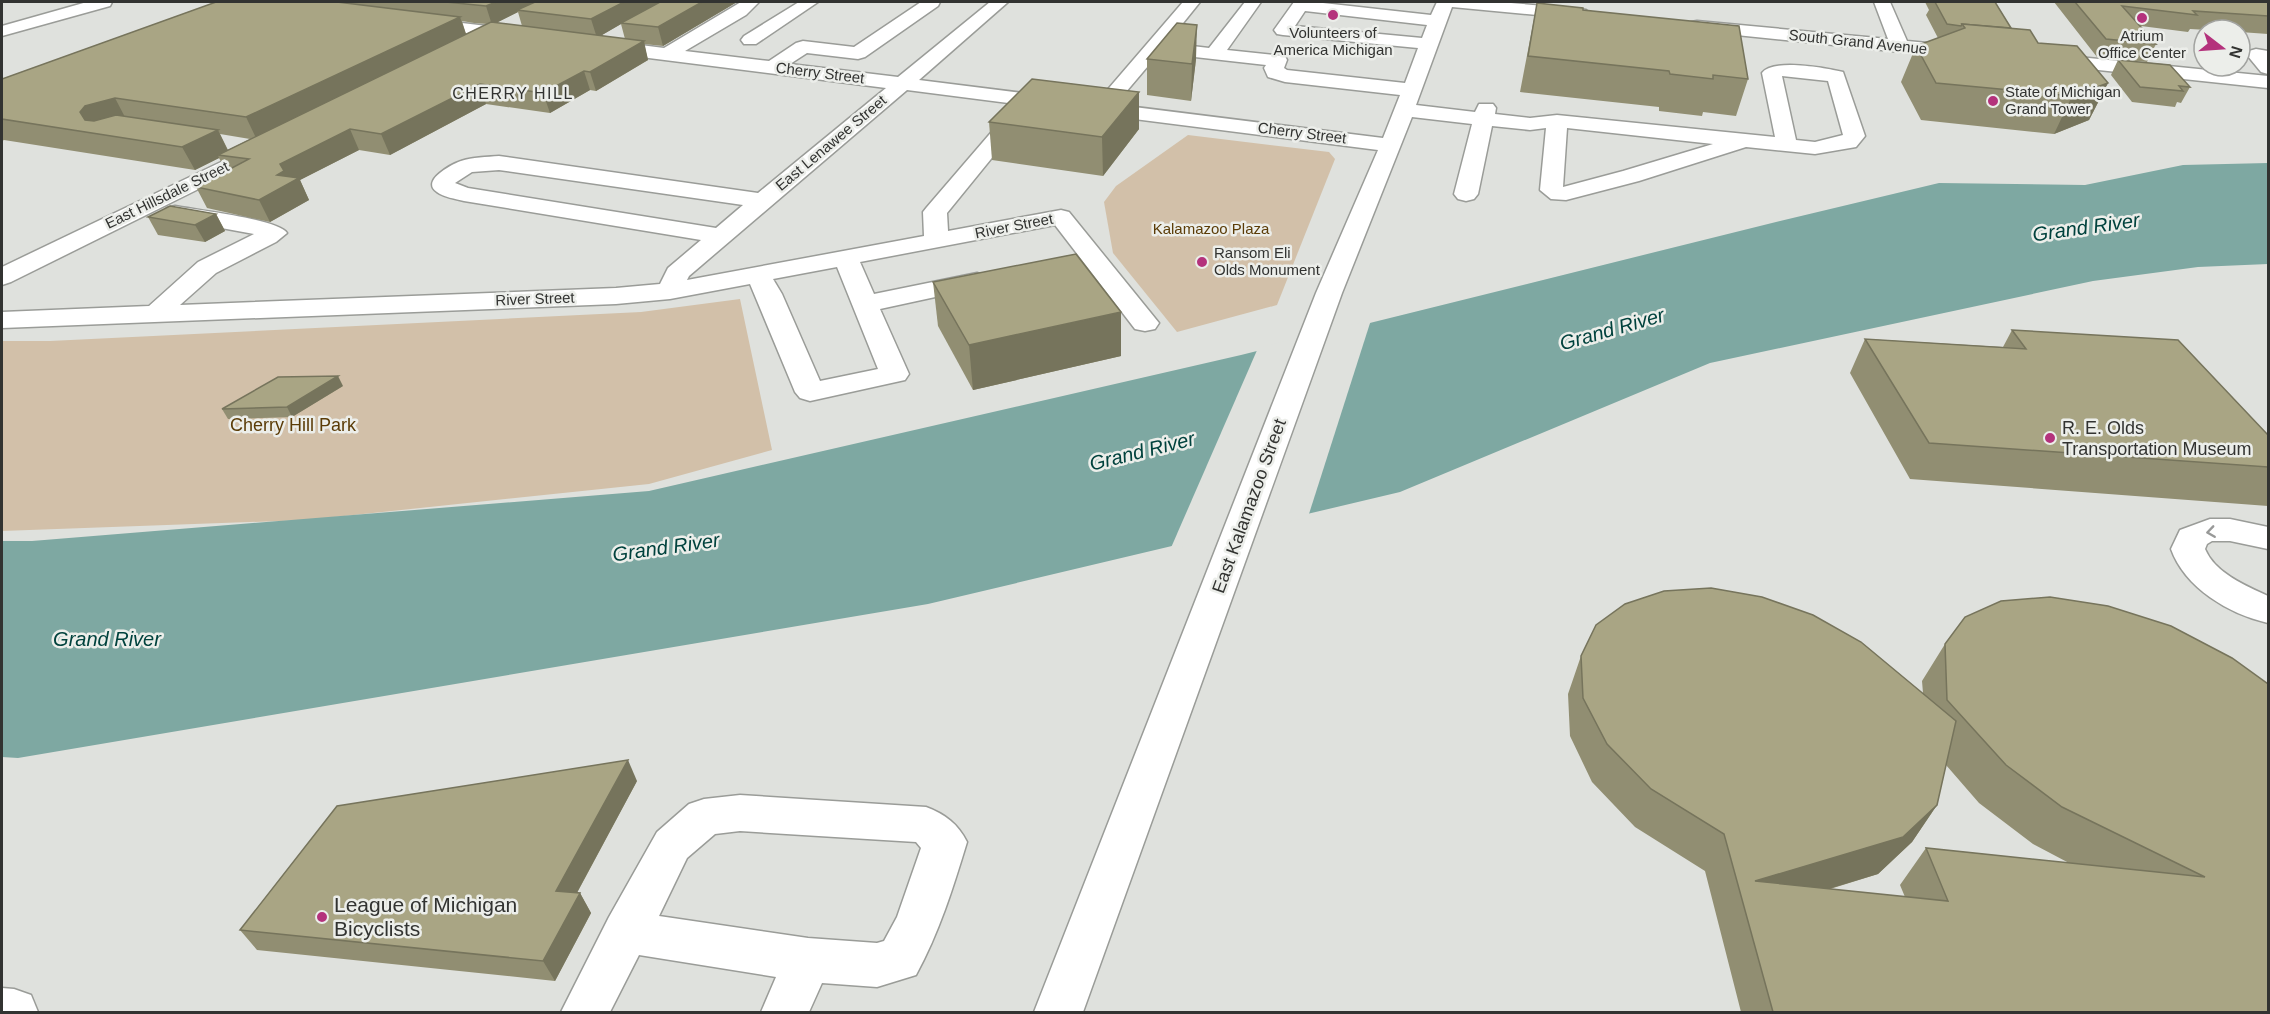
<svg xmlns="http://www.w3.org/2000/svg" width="2270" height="1014" font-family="Arial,sans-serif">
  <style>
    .green { fill: #d2c0a9 }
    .water { fill: #7ea8a2 }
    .pier { fill: #dfe1dd }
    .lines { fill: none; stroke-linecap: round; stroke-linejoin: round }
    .minor-casing { stroke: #9a9c98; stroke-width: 3 }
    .major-casing { stroke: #9a9c98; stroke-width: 3 }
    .highway-casing { stroke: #9a9c98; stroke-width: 3 }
    .minor { fill: #fff; fill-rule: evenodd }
    .major { fill: #fff; fill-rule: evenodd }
    .highway { fill: #fff; fill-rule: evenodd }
    .wall { fill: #918e72; fill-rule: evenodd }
    .shaded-wall { fill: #76745c }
    .building { fill: #a9a584; stroke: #76745c; stroke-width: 1.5 }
    .oneway { stroke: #989998 }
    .poi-dot { fill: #b4327c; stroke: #eceeea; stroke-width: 2 }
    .labels { text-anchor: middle; stroke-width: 5; stroke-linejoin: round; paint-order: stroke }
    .far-poi-label { font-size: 15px; fill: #323331; stroke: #eceeea }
    .far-street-label { font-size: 15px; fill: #323331; stroke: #eceeea }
    .far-park-label { font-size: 15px; fill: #5b3c07; stroke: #eceeea }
    .far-neighbourhood-label { font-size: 16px; letter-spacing: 1.5px; fill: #323331; stroke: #eceeea }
    .park-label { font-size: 18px; fill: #5b3c07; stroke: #eceeea }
    .poi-label { font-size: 18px; fill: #323331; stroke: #eceeea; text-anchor: start }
    .street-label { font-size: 18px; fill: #323331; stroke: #eceeea }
    .water-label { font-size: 20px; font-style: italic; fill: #00423d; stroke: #eceeea }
    .near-poi-label { font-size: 21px; fill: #323331; stroke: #eceeea; text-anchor: start }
  </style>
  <rect width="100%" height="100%" fill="#dfe1dd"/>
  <g class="green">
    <path d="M1188,135L1329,152L1335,159L1277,305L1177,332L1113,253L1104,202L1116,186Z"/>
    <path d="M740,299L772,450L649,484L306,520L2,531V341H50L641,312Z"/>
  </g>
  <path class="water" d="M2268,163V264L2198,267L2093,281L1710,363L1400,492L928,604L18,758L2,757V541H32L649,491L1241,355L1776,222L1939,183L2085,185L2183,165Z"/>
  <path class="pier" d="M1371,320L1308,517L1170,550L1258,348Z"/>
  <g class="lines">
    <defs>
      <g id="minor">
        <path d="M741,2H759L746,15L685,51L769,61L796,43L803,41L854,47L921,2H940L938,6L865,57L858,59L807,53L790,64L898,77L990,2H1008L919,80L1383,138L1400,95L1285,82L1268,77L1264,68L1266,65L1159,53L1120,99H1106L1103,95L1183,2H1200L1167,43L1209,48L1245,2H1261L1227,50L1285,56L1287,60L1284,68L1287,70L1405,83L1418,48L1283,35L1277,34L1274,30L1294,2H1314L1431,15L1437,2H1499L1580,9L1586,10L1589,14L1586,18L1580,19L1452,7L1416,105L1475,112L1479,104H1493L1496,108L1495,114L1530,118L1557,115L1775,137L1762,73C1773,58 1826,68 1843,72L1865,136L1856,147L1815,154L1746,147L1639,181L1566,200L1551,199L1540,190L1546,128L1530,130L1492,126L1478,194L1474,199L1466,201L1458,199L1454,194L1472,124L1412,117L1342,293L1083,1012H1034L1316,293L1378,150L907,90L689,276L687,280L924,236L923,212L927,207L1013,107H1027L1030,111L947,213L948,231L1061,210L1069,212L1159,323L1155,329L1145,331L1135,329L1055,225L860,262L874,294L977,273L986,276L990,281L986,286L880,309L909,374L905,380L810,401L800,398L795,392L750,284L670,299L616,304L2,328V312L149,306L198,262L254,234L167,218L163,213L167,208L175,206C196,210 278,219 287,233L276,242L216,273L180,305L616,288L660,284L668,268L701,240L464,201C456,199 443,197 437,192C420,181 452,164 461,161C472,157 487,157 499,156L758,193L886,88L601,52L595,50L592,46L595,42L601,40L664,48ZM1305,11L1427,25L1422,38L1295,26ZM1782,76L1828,81L1843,135L1815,142L1796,140ZM1567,128L1713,144L1623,171L1563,187ZM499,170L743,205L716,228L468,188L455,183L472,172ZM837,267L878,369L820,381L782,294L773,279Z"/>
        <path d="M799,2H818L756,44H744L741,40L744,36Z"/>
        <path d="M1874,2H1890L1907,41L1959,46L1966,48L1968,52L1966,56L1959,58L1697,31L1691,30L1688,26L1691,22L1697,21L1888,39Z"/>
        <path d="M420,18L520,30L526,31L529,35L526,39L520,40L414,27L411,23L414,19Z"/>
        <path d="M2256,49L2268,51V74L2261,72L2247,55L2249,51Z"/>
        <path d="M2049,54L2268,76V88L2042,64L2040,60L2042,56Z"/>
        <path d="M263,142L271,143L274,148L271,153L11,282L2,285V267Z"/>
        <path d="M2210,519H2230L2268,527V549L2230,541H2212L2207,544L2205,549C2215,573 2246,586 2268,596V623C2229,614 2185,588 2171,549L2180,530Z"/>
        <path d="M740,795L926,807C945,814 958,824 967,842C953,888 939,933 916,975L877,987L822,983L809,1012H761L776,977L639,955L610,1012H561L609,917L657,832L689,804L704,799ZM740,831L916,842L921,848L897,917L884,941L877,943L808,938L659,916L687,858L715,834Z"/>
      </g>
      <path id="major" d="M2,988L14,989L31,995L38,1012H2Z"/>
      <path id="highway" d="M87,2H112L110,6L2,36V26Z"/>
    </defs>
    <use href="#minor" class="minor-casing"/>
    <use href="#major" class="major-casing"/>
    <use href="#highway" class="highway-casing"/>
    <use href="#minor" class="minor"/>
    <use href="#major" class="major"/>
    <use href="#highway" class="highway"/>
  </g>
  <g class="wall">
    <path d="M216,2H737L663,46L644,44L648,60L596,91L590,90L550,113L486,104L390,155L359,150L300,180L309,200L270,222L207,208L196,187L226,171L219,158L195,170L4,140L2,141V79ZM518,12L522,26L496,23ZM462,21L474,23L487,24L466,34ZM621,24L625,39L600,36ZM220,134L250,139L228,150Z"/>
    <path d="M1925,2H1995L2011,28L2038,43L2108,83L2089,120L2054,134L1921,120L1901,82L1916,46L1938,38L1926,15L1929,10Z"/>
    <path d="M2054,2H2268V34L2240,32V30H2208L2190,29L2188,32L2141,26L2156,44L2147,62L2097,57Z"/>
    <path d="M1537,3L1583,10L1748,79L1736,116L1703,112L1702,116L1659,111V107L1520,92Z"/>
    <path d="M1147,59H1196L1191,101L1147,95Z"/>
    <path d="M2118,60L2190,87L2181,103L2177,102L2175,107L2132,102L2111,75Z"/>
    <path d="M989,122L1139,129L1103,176L992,160Z"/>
    <path d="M216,214L225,231L205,242L158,235L148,217Z"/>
    <path d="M933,282L1121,356L973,390L938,326Z"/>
    <path d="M2012,330L2268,435V506L1910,479L1850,373L1865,339L2003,347Z"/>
    <path d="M343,386L292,417L228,419L222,409Z"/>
    <path d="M2108,606L2268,1012H1741L1705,871L1635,827L1592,782L1570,736L1568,694L1581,656L1923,693L1922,681L1945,644ZM1946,765L1979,803L2033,844L2069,863L1926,848L1900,885L1905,897L1830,889L1878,874L1912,842L1937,805Z"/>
    <path d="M637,781L577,893H580L591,913L555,981L257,950L240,930Z"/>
  </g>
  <g class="shaded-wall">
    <path d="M496,2H541L517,10L518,12L492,25L486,6Z"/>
    <path d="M624,2H662L621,23V24L597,38L591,19Z"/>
    <path d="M702,2H737L663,46L658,27Z"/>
    <path d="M460,17L467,37L257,140L246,117Z"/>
    <path d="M1197,25L1196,59L1191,101L1192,64Z"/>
    <path d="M644,41L648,60L596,91L590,72Z"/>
    <path d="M584,71L590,90L550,113L543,93Z"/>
    <path d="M2108,83L2089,120L2054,134L2072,96Z"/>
    <path d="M480,84L486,104L390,155L381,134Z"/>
    <path d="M1139,92V129L1103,176L1102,137Z"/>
    <path d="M115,98L127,121L92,133L80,112L85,106Z"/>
    <path d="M350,129L359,150L300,180L309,200L270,222L259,200L277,175L280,164Z"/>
    <path d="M218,130L229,153L218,155L219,158L195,170L182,147Z"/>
    <path d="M216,214L225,231L205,242L195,225Z"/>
    <path d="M1121,312V356L973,390L969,345Z"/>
    <path d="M338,376L343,386L292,417L287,407Z"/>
    <path d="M628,760L637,781L567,911L556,891Z"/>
    <path d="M1937,805L1912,842L1878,874L1746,914L1755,881Z"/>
    <path d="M580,893L591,913L555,981L543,961Z"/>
  </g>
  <g class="building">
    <path d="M216,2H337L460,17L246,117L115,98L85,106L80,112L85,120L94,121L116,115L218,130L182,147L2,119V79Z"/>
    <path d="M446,2H496L486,6Z"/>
    <path d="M535,2H624L591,19L517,10Z"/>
    <path d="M660,2H702L658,27L621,23Z"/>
    <path d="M1935,2H1995L2011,28L1962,24L1961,26L1947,24Z"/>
    <path d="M2075,2H2268V16L2193,11L2197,15L2122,6L2156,44L2106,39Z"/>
    <path d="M1537,3L1583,8V10L1739,26L1748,79L1713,75V79L1670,74L1669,71L1528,56Z"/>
    <path d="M491,22L644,41L590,72L584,71L543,93L480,84L381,134L350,129L280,164L284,171L277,175L299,178L259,200L196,187L249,159L218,155Z"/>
    <path d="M1177,23L1197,25L1192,64L1147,59Z"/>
    <path d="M1962,24L2030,30L2038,43L2077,46L2108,83L2072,96L1936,83L1916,46L1965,28Z"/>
    <path d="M2118,60L2170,65L2190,87L2179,86L2183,91L2140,87Z"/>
    <path d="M1032,79L1139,92L1102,137L989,122Z"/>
    <path d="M170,206L216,214L195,225L148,217Z"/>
    <path d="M1076,254L1121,312L969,345L933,282Z"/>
    <path d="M2012,330L2178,340L2268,435V467L1929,443L1865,339L2026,349Z"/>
    <path d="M338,376L287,407L222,409L278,377Z"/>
    <path d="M1711,588L1762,597L1813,615L1861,642L1956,721L1937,805L1903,837L1755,881L1948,901L1926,848L2205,877L2062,807L2006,765L1947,700L1945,644L1965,617L2001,601L2050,597L2108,606L2171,626L2232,658L2268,684V1012H1773L1724,834L1651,789L1607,744L1583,698L1581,656L1596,625L1625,604L1664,591Z"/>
    <path d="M628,760L556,891L580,893L543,961L240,930L337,806Z"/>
  </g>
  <defs><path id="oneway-chevron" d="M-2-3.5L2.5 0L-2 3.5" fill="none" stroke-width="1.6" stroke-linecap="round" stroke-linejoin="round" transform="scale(1.5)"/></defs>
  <use class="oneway" href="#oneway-chevron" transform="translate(2211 532) rotate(172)"/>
  <g class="poi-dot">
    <circle cx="1333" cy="15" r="6"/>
    <circle cx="2142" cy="18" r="6"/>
    <circle cx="1993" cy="101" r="6"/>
    <circle cx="1202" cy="262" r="6"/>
    <circle cx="2050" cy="438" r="6"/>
    <circle cx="322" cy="917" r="6"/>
  </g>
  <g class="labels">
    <g class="far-poi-label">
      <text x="1333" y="38">Volunteers of<tspan x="1333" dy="17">America Michigan</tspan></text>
      <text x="2142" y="41">Atrium<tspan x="2142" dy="17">Office Center</tspan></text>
      <text x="2005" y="97" text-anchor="start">State of Michigan<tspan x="2005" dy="17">Grand Tower</tspan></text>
      <text x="1214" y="258" text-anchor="start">Ransom Eli<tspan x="1214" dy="17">Olds Monument</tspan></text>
    </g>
    <g class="far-street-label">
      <text transform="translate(1858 42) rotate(6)" y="5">South Grand Avenue</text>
      <text transform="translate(820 73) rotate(7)" y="5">Cherry Street</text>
      <text transform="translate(1302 133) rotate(7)" y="5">Cherry Street</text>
      <text transform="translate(831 143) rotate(-40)" y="5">East Lenawee Street</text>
      <text transform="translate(167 195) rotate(-26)" y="5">East Hillsdale Street</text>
      <text transform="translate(1014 226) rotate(-11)" y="5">River Street</text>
      <text transform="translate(535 299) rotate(-2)" y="5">River Street</text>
    </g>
    <g class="far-park-label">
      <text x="1211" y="234">Kalamazoo Plaza</text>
    </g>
    <g class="far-neighbourhood-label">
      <text x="513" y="99">CHERRY HILL</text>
    </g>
    <g class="park-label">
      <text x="293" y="431">Cherry Hill Park</text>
    </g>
    <g class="poi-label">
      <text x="2062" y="434">R. E. Olds<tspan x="2062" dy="21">Transportation Museum</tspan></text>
    </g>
    <g class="street-label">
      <text transform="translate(1249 506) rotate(-70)" y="6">East Kalamazoo Street</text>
    </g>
    <g class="water-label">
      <text transform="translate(2086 227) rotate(-8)" y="7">Grand River</text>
      <text transform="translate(1612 329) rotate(-16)" y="7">Grand River</text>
      <text transform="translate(1142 451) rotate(-14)" y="7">Grand River</text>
      <text transform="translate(666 547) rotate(-8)" y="7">Grand River</text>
      <text x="107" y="646">Grand River</text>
    </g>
    <g class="near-poi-label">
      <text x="334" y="912">League of Michigan<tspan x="334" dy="24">Bicyclists</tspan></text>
    </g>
  </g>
  <rect width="2270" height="1014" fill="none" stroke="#323331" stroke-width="6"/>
  <g transform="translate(2222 48) rotate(107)"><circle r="28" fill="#eceeea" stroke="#a2a3a0" stroke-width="1.5"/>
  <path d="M0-4.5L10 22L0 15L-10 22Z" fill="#b4327c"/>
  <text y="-9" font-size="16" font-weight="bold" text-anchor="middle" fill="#323331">N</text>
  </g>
</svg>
